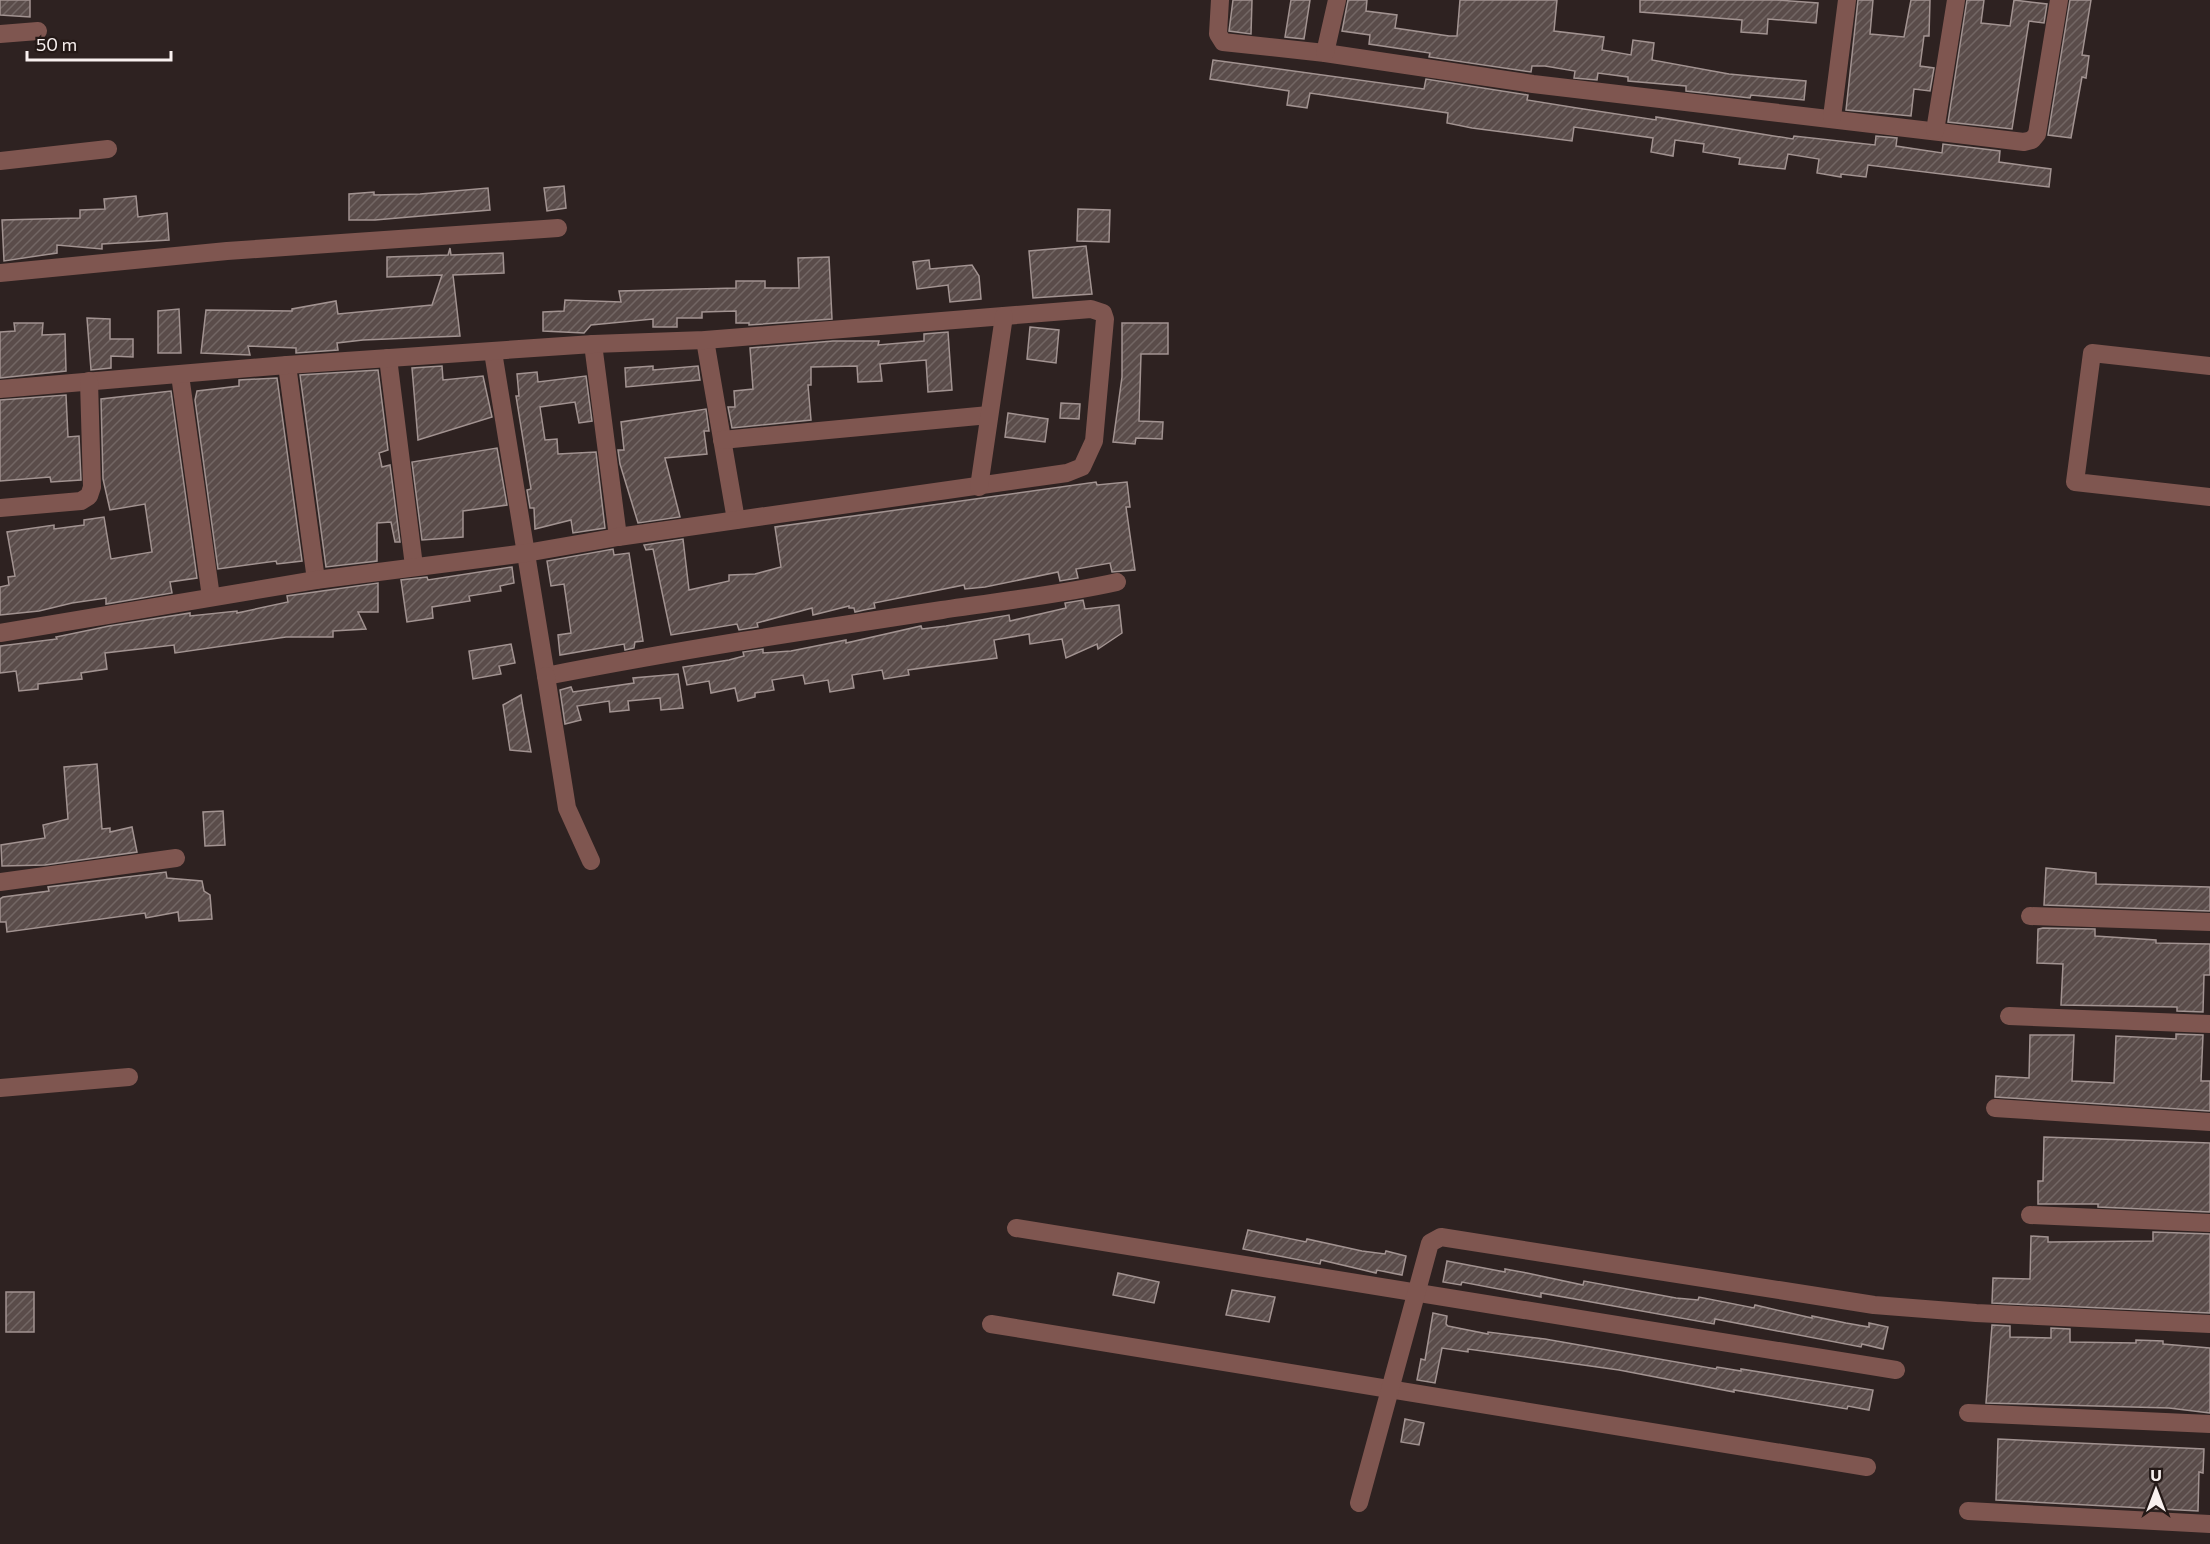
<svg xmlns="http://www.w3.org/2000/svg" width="2210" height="1544" font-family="Commissioner,sans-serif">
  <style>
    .building { fill: url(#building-hatch); stroke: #a29391; stroke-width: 1.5 }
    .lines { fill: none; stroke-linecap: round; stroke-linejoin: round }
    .minor { stroke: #7f5650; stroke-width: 18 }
  </style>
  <defs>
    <pattern id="building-hatch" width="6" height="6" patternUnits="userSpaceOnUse" patternTransform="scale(1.5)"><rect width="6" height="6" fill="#5a4c4a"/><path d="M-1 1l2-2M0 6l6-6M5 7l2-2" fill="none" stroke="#726664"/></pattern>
  </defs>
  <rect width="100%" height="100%" fill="#2e2221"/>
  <g class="building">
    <path d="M0,0H30V17L0,15Z"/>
    <path d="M1233,0H1252L1251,34L1229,31Z"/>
    <path d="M1291,0H1310L1304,39L1285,37Z"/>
    <path d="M1348,0H1367L1366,11L1397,15L1395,28L1449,36H1457L1460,0H1557L1554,31L1604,37L1602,50L1631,55L1633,40L1654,43L1652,60L1729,74L1806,81L1804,100L1751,95L1750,98L1686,91V86L1628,81V77L1598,73L1597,80L1574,78L1575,71L1545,66H1532L1531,72L1429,57L1430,53L1369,44L1370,35L1342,31Z"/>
    <path d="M1640,0H1777L1818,3L1816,23L1768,19L1767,34L1741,32L1742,20L1640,12Z"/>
    <path d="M1858,0H1873L1870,34L1904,37L1911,0H1930L1929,36H1924L1920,66L1934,68L1930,91L1914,89L1911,116L1846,110Z"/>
    <path d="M1967,0H1984L1981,23L2010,26L2014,0L2047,4L2044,23L2029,21L2012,129L1948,122Z"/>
    <path d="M2070,0H2091L2082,55L2089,56L2086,78L2082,77L2071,138L2048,135Z"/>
    <path d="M1213,60L1424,89L1426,79L1528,95L1527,100L1577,108L1656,120V117L1793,139L1794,136L1875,145L1876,136L1897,138L1896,146L1942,153L1943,144L2000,151L1999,162L2051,169L2049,187L1868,165L1866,177L1841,174V177L1817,173L1819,159L1788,154L1785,169L1755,166L1739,164L1740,158L1703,152L1704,144L1675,140L1673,156L1651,152L1653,138L1574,127L1572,141L1472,128L1447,123L1448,113L1337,97L1310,93L1307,108L1287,105L1289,91L1210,79Z"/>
    <path d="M564,186L566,208L547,211L544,188Z"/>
    <path d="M488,188L490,210L375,220H349V194L374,192V195L420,194Z"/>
    <path d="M136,196L138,217L167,213L169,240L102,244V249L57,245V253L4,261L2,220L80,218V210L105,209L104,199Z"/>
    <path d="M1078,209L1110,210L1109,242L1077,241Z"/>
    <path d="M1086,246L1092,294L1033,298L1029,251Z"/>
    <path d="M450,248L451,255L503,253L504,273L453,275L460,336L363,340L337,343L338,350L296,353V348L248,346L250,355L201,353L206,310L292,311V309L336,301L338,314L432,305L442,275L387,277V257L448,255Z"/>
    <path d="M829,257L832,319L749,325V323H736V311L702,312V318H677V327H653V319L591,325L584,333L543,331V312L564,311L565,300L621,302L619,291L736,288V281H765V288H799L798,258Z"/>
    <path d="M929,260L930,269L972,265L979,276L981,299L950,302L948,285L917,289L913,262Z"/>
    <path d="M179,309L181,353H158V311Z"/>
    <path d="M87,318L110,319V339H133V357L111,356V368L91,370Z"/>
    <path d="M14,323H43L42,335L65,334L66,371L0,378V332L15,331Z"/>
    <path d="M1122,323H1168V354H1141L1139,421L1163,422L1162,439L1136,438L1135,444L1113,442L1122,377Z"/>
    <path d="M1030,327L1059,330L1056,363L1027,359Z"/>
    <path d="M948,332L952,390L928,392L926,360L880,364L882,381L858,382L857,366L811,367V385H808L811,420L732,428L728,407H735L734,391L753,389L750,348L833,341H879L878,345L924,341V334Z"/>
    <path d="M442,366L443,380L483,376L492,417L418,440L412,368Z"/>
    <path d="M653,366V370L698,366L700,380L626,387L625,368Z"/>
    <path d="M378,370L388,450L379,453L382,467L390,465L400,542H395L391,522L377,523V561L326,567L300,375Z"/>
    <path d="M537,372L538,382L586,376L592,421L579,423L575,402L540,407L545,440L557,439L558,454L596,452L605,528L573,533L571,520L535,529L534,508H530L527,490L531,489L516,396H519L517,374Z"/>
    <path d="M277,378L302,561L277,564L276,561L218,569L195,400L197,391L239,386V380Z"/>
    <path d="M171,391L197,578L170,582L172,593L106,604V598L72,603L39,611L0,615V587L9,585L8,577L15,576L7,532L54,525V529L84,525V520L104,517L111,559L152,552L145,504L110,510L103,479L101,399Z"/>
    <path d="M66,395L68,437L79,436L81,480L51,482L50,477L0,481V400Z"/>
    <path d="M1061,403L1080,404L1079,419L1060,418Z"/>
    <path d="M706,409L709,431H704L707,454L665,458L680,517L638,523L620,464L618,450H624L621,422Z"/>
    <path d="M1008,413L1048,419L1045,442L1005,437Z"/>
    <path d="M497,448L507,505L463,511V537L422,540L412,462Z"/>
    <path d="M1096,482L1097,485L1127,482L1130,507H1126L1135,570L1112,572L1110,563L1076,569L1078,578L1060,581L1058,572L985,587L965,589L964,585L874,603L875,608L864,610L855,612L854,608H849V606L813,615L812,608L757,623L758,627L739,630L737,624L671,635L653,549L646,550L644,545L683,539L689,590L729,581V575L755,574L781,567L775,527Z"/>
    <path d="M613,549L614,555L629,553L643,641L635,642L634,648L625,650L624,644L560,655L558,635L571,633L564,584L551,586L547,561Z"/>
    <path d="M512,567L514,583L500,586L501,591L469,596L470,601L432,607L433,618L407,622L401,580L427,577L428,580Z"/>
    <path d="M378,583V612H358L366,629L333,631V637H286L175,653L174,645L105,653L107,669L81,673L82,679L38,684V689L19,691L16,671L0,673V646L57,639L56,637L109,626L190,613V616L237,611V613L288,602L287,596Z"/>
    <path d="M1083,600L1085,609L1119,605L1122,633L1098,649L1097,644L1066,658L1062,639L1030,644L1029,634L994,640L997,658L908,670L909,675L884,679L882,670L852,675L854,688L830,692L828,680L805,684L803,675L772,680L774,690L755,693V697L738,701L735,688L711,693L709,681L687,685L683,667L729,660L744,656L743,652L763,649V653L791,651L846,640V643L921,626L922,629L946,626L1009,615L1010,621L1066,608L1065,603Z"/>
    <path d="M511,644L515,663L499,666L501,674L473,679L469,651Z"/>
    <path d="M678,674L683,708L661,710L660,698L628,701L629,710L610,712L609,701L577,706L581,720L565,724L560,690L571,687L573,692L634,683L633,678Z"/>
    <path d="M521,695L523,708L531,752L510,750L503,705Z"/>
    <path d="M97,764L102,829L110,828V832L132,827L137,852L45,865L2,866L1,845L45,838L43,825L68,819L64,767Z"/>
    <path d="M223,811L225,845L205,846L203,812Z"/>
    <path d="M2046,868L2096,873V884L2210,887V911L2044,905Z"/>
    <path d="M166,872L167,878L202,881L204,891L210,895L212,919L179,921L178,912L146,918L145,913L7,932L6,922H0V899L3,897L49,891L48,887Z"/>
    <path d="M2043,928L2095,929V936L2156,940V943L2210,944V975H2204L2203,1012L2177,1011V1007L2061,1005L2063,964L2037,963L2038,929Z"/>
    <path d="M2176,1034L2203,1035L2201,1081H2210V1111L1995,1097L1996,1076L2029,1078L2030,1035H2074L2072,1081L2114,1083L2116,1036L2176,1039Z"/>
    <path d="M2044,1137L2210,1143V1212L2098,1207V1204H2038V1181H2043Z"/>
    <path d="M1248,1230L1306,1242L1307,1239L1362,1251L1385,1254L1386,1251L1406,1256L1402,1275L1377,1270L1376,1273L1321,1260L1320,1264L1243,1249Z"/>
    <path d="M2153,1232L2210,1234V1313L1992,1303L1993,1278L2030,1279L2031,1236L2048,1237V1242L2153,1241Z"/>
    <path d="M1447,1261L1505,1272V1269L1527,1273L1583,1285L1584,1281L1676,1298L1698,1300L1699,1297L1754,1308L1755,1305L1812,1318V1316L1846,1323L1869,1327V1323L1888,1327L1883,1349L1862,1344L1861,1347L1715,1319L1714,1324L1541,1293V1297L1462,1282L1461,1285L1443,1282Z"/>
    <path d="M1118,1273L1159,1282L1154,1303L1113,1295Z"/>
    <path d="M1232,1290L1275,1297L1269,1322L1226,1315Z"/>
    <rect x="6" y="1292" width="28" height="40"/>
    <path d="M1433,1313L1447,1316L1446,1324L1448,1326L1488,1334V1332L1545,1339L1716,1369L1717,1367L1741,1371V1369L1873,1390L1869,1410L1848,1406L1847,1409L1734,1390V1392L1619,1370L1468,1349V1352L1442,1348L1435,1383L1417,1380L1421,1359L1425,1360Z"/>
    <path d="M1992,1325L2010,1326V1337L2051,1338V1328L2070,1329V1342L2136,1343V1340L2163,1341V1344L2210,1348V1413L2169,1408L1986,1403Z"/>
    <path d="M1405,1419L1424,1423L1419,1445L1401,1442Z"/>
    <path d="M1998,1439L2204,1449L2203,1473L2199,1472L2198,1511L1996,1500Z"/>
  </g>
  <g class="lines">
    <g class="minor">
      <path d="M1220,0L1218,34L1223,42L1325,53L1533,84L2024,142L2032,140L2037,134L2059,0"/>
      <path d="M0,34L38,31"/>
      <path d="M1325,53L1337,0"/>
      <path d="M1832,117L1847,0"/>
      <path d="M1935,131L1956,0"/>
      <path d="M0,161L108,149"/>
      <path d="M0,273L227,251L558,228"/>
      <path d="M705,340L736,520"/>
      <path d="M593,344L618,537"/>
      <path d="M493,352L546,676C678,650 810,630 942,610C1001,601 1059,595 1117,582"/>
      <path d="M388,358L414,566"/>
      <path d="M287,365L316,580"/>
      <path d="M2210,366L2092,353L2075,482L2210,497"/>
      <path d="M180,375L211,597"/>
      <path d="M0,389L287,365L593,344L705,340L1091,309L1103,313L1105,319L1094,441L1082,467L1067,473L618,537L526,553L316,580L0,633"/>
      <path d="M722,440L989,415"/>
      <path d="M979,487L1004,316"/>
      <path d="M0,508L81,501L89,496L92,487L89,381"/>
      <path d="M546,676L567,808L591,861"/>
      <path d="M0,882L176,858"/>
      <path d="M2030,916L2210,922"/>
      <path d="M2009,1016L2210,1024"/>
      <path d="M0,1088L129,1077"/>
      <path d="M1995,1108L2210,1122"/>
      <path d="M2030,1215L2210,1223"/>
      <path d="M1016,1228L1896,1370"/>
      <path d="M991,1324L1867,1467"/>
      <path d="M1968,1413L2210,1424"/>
      <path d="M1359,1503L1430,1243L1441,1237L1874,1305L1976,1313L2210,1324"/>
      <path d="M1968,1511L2210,1524"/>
    </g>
  </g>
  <g transform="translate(2156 1490)" stroke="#241917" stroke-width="4.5" paint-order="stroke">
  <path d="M0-4.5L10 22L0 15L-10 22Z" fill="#f8f0ef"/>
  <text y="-9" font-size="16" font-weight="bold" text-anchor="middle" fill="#f8f0ef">U</text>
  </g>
  <path d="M27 51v9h144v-9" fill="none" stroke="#f8f0ef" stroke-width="3"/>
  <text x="36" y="51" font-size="18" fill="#f8f0ef" stroke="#241917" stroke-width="4.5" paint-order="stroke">50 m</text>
</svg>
